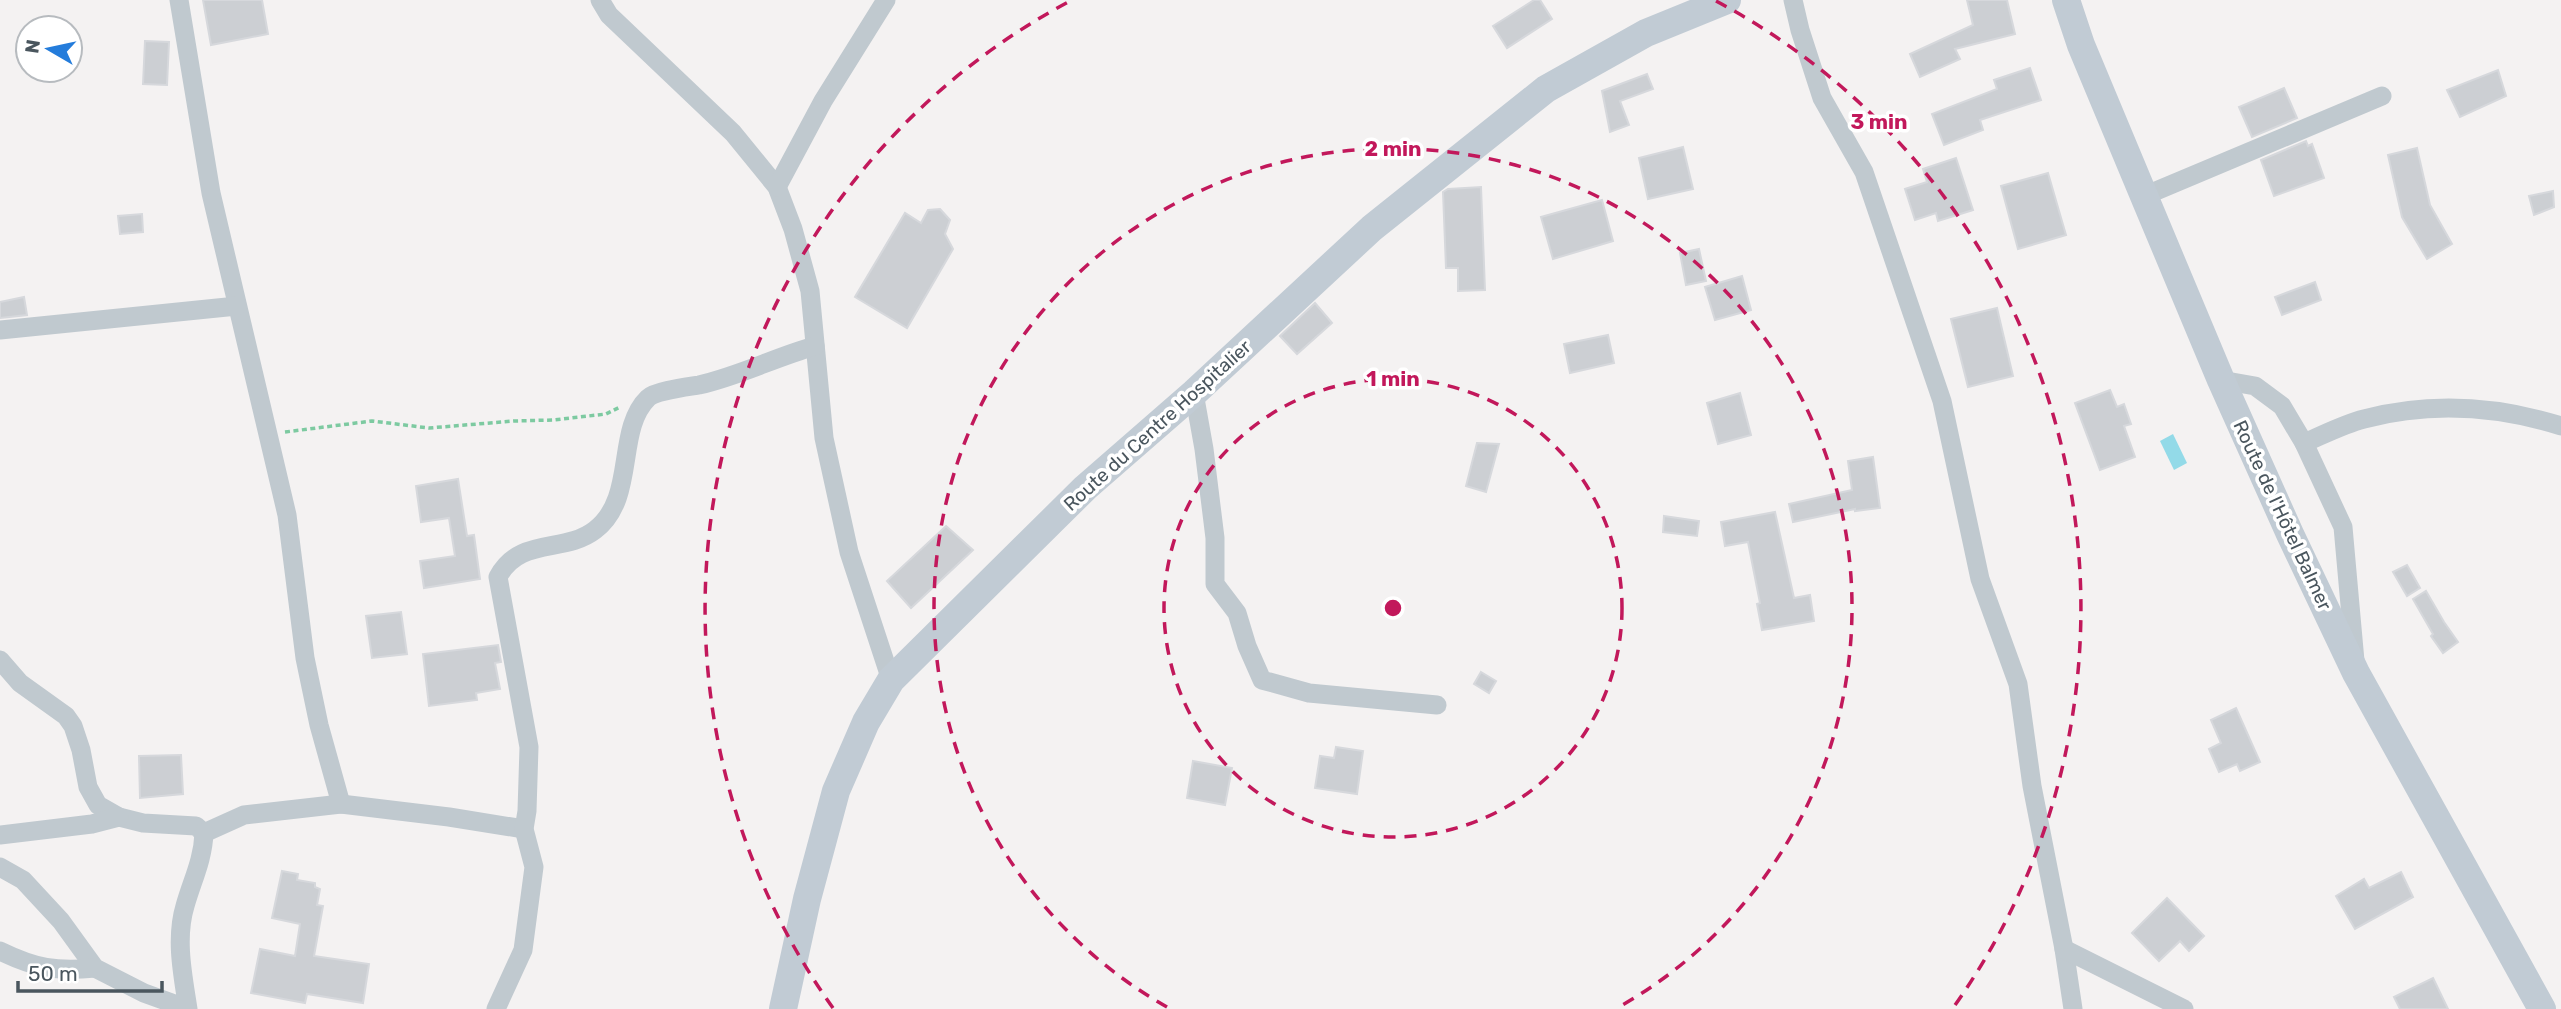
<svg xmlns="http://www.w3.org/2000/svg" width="2561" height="1009" font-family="Rubik,sans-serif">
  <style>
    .water { fill: #93dae8 }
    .building { fill: #cccfd3; stroke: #d6d8dc; stroke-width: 2 }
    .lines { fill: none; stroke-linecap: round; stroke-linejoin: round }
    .path { stroke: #7dcaa1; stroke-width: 3.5; stroke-dasharray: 5 3.5; stroke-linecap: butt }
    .street { stroke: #c0c9cf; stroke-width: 19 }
    .secondary { stroke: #c1cbd4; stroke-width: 28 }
    .ring { fill: none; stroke: #c2185b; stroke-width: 3.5; stroke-dasharray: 12 9 }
    .labels { text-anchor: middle; stroke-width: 7; stroke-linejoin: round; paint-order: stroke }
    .street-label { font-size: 19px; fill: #4a565e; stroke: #fff }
    .centre { fill: #c2185b; stroke: #fff; stroke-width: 3.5 }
    .ring-label { font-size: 21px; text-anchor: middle; font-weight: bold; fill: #c2185b; stroke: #fff; stroke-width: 7; stroke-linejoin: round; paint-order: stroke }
  </style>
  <rect width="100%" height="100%" fill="#f4f2f2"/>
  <path class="water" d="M2173,434L2187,463L2174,470L2160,441Z"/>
  <g class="building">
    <path d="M203,0H262L268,34L211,45Z"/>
    <path d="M1534,0H1540L1552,19L1507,48L1493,26Z"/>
    <path d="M1967,0H2007L2015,34L1955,49L1960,59L1920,77L1910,54L1973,25Z"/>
    <path d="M145,41L169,42L167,85L143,84Z"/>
    <path d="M2030,68L2041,100L1980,120L1983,130L1944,145L1932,114L1997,89L1994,80Z"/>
    <path d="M2498,70L2506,96L2460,117L2447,90Z"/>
    <path d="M1647,74L1653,89L1620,101L1629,125L1610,132L1602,91Z"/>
    <path d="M2284,88L2297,118L2252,137L2239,107Z"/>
    <path d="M2306,141L2308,146L2312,144L2324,178L2274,196L2261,160Z"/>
    <path d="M1683,147L1693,189L1648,199L1639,158Z"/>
    <path d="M2417,148L2430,205L2452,244L2427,259L2402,217L2388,155Z"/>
    <path d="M1956,158L1973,210L1938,221L1936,213L1915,220L1905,189L1927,182L1923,169Z"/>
    <path d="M2048,173L2066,235L2018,249L2001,186Z"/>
    <path d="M1481,187L1485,290L1458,291V268H1446L1443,192L1448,189Z"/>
    <path d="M2553,191L2554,207L2534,215L2529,196Z"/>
    <path d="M1602,200L1613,241L1553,259L1541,217Z"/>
    <path d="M940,209L950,220L945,234L953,249L907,328L855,297L905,213L921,223L928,210Z"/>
    <path d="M142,214L143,232L120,234L118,216Z"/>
    <path d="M1699,249L1706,281L1686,285L1680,253Z"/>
    <path d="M1742,276L1751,310L1715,320L1705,287Z"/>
    <path d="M2315,282L2321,300L2282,315L2275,297Z"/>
    <path d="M24,297L27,315L0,318V302Z"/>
    <path d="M1315,303L1332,323L1297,354L1280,336Z"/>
    <path d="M1997,308L2013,376L1968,387L1951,319Z"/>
    <path d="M1608,335L1614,363L1570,373L1564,344Z"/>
    <path d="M2110,390L2117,407L2124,404L2131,424L2124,426L2135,457L2100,470L2075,403Z"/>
    <path d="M1740,393L1751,435L1718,444L1707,403Z"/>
    <path d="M1477,443L1499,444L1486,492L1466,486Z"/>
    <path d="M1873,457L1880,508L1855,511V509L1793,522L1789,504L1852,490L1848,461Z"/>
    <path d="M458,479L467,536L474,535L480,579L424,588L420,561L455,556L449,518L421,522L416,486Z"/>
    <path d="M1775,512L1794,598L1810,595L1814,621L1762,630L1757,604L1760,603L1748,542L1725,546L1721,522Z"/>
    <path d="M1664,516L1699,521L1697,536L1663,532Z"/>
    <path d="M946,526L973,550L911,608L887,581Z"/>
    <path d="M2407,565L2420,588L2407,596L2393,572Z"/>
    <path d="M2426,591L2444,622L2458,642L2443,653L2431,636L2433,634L2413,599Z"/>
    <path d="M401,612L407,654L372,658L366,616Z"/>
    <path d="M498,645L501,662L495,663L500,689L476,693L477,700L429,706L423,654Z"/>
    <path d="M1481,672L1496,681L1489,693L1474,684Z"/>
    <path d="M2236,708L2260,762L2240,771L2237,764L2219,772L2209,749L2221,743L2211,720Z"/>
    <path d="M1336,747L1363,751L1357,794L1315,788L1320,756L1334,758Z"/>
    <path d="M181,755L183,794L140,798L139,756Z"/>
    <path d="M1193,761L1232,768L1225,805L1187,798Z"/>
    <path d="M282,871L298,874L297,880L315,883V887L320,889L317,905L323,906L314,956L369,964L363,1003L307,994L305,1003L251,993L260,949L295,956L300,924L272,918Z"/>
    <path d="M2401,872L2413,897L2355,929L2336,896L2364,879L2369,888Z"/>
    <path d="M2167,898L2204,936L2189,951L2180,941L2159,961L2132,933Z"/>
    <path d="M2433,978L2448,1009H2400L2394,997Z"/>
  </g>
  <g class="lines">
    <path class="path" d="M285,432L372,421L429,428L514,421L553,420L606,414L620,407"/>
    <g class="street">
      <path d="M179,0L211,193L287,515L305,658L319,725L341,804"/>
      <path d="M600,0L609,15L733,133L777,187L793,229L810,291L824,438L849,552L891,680"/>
      <path d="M1793,0L1800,30L1822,98L1864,172L1942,401L1980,579L2018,684L2032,786L2064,949L2073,1009"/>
      <path d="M777,187L823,101L886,0"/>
      <path d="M2144,196L2382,96"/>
      <path d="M0,330L237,306"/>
      <path d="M2221,380L2255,386L2282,406L2304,443L2343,527L2355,661"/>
      <path d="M1194,393L1204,449L1215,538V584L1237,613L1247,646L1262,680L1309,693L1437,705"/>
      <path d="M2304,443C2323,435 2344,424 2364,419C2429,402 2497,406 2561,426"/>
      <path d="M0,660L20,683L66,716L73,726L81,750L88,787L98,805L119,817L143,823L196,826L204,833"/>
      <path d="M204,833L244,815L341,804L449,817L524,829"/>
      <path d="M0,835L92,824L119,817"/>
      <path d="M0,867L23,880L61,921L95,968L144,993L188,1009C183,976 175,939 185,906C192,881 203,860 204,833"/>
      <path d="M2064,949L2184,1009"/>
      <path d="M0,951C35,968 56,972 95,968"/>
      <path d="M496,1009L523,950L534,867L524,829L527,811L529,747L498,577C520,536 564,554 595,530C637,498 615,430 648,398C655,391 687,387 699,385C739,376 776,357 815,346"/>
    </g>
    <g class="secondary">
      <path d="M2066,0L2081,45L2144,196L2221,380L2290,534L2356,673L2542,1009"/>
      <path d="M783,1009L807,899L836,791L866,722L891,680L1085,488L1194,393L1372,228L1546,89L1646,33L1727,0"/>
    </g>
  </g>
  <g class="ring">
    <circle cx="1393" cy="608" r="229"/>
    <path d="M1167 1007A459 459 0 1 1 1619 1007"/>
    <path d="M833 1008A688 688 0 0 1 1070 1M1716 1A688 688 0 0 1 1953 1008"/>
  </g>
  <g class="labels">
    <g class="street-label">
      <text transform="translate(1157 425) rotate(-42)" y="7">Route du Centre Hospitalier</text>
      <text transform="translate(2283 515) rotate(65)" y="7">Route de l'Hôtel Balmer</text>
    </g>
  </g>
  <circle cx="1393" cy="608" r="10" class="centre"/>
  <g class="ring-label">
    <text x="1879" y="129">3 min</text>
    <text x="1393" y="156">2 min</text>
    <text x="1393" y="386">1 min</text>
  </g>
  <g transform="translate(49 49) rotate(279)"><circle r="33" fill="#ffffff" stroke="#b7bbbf" stroke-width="2"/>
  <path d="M0-5L12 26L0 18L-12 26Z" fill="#247cdb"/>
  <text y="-10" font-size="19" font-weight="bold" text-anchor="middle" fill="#4a565e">N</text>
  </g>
  <path d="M18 981v10h144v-10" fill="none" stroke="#4a565e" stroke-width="3.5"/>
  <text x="28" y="981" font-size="21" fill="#4a565e" stroke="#ffffff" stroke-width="5" paint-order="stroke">50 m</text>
</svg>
